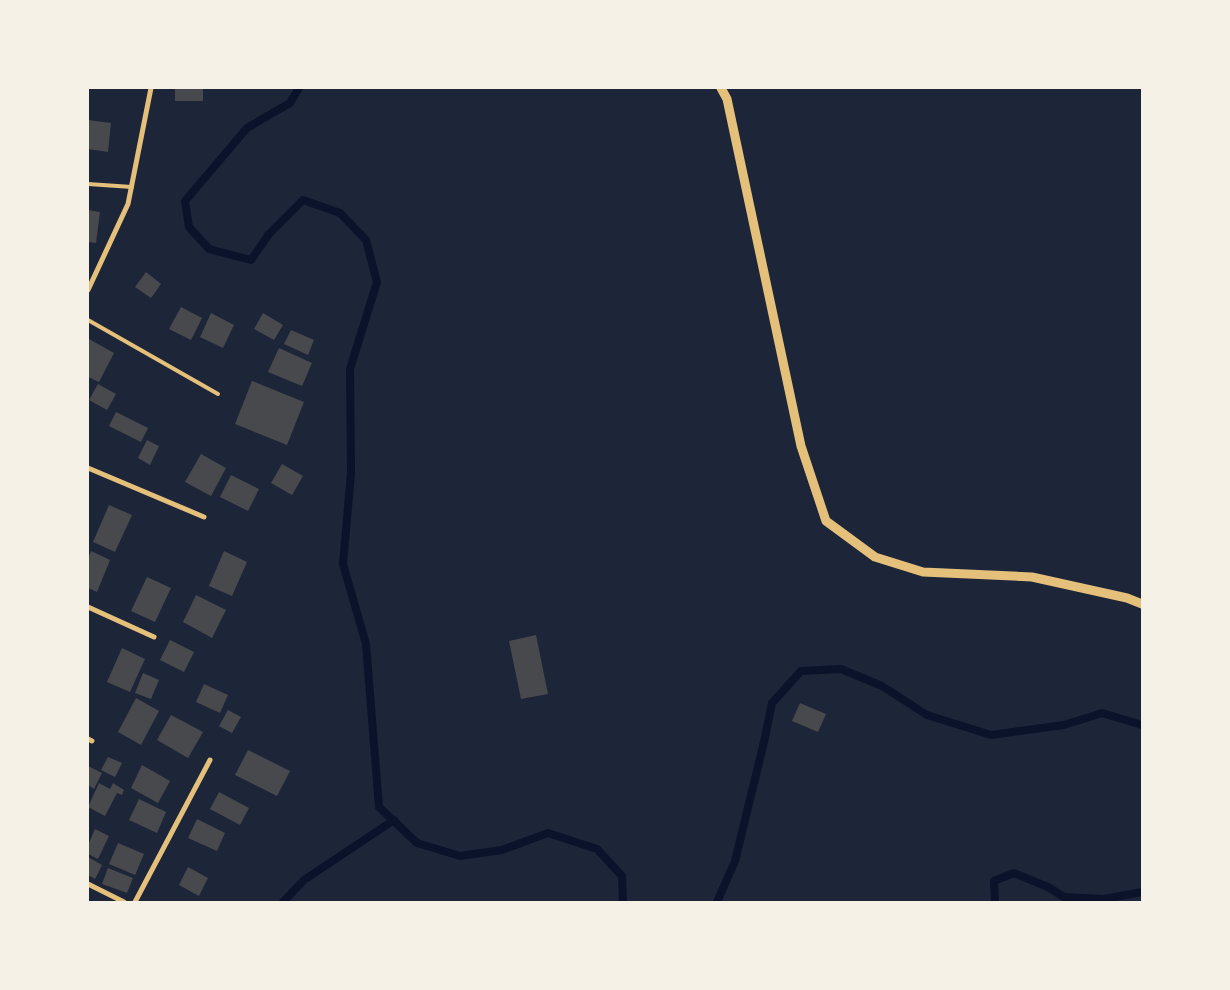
<svg xmlns="http://www.w3.org/2000/svg" width="1230" height="990" font-family="'DejaVu Sans',sans-serif">
  <style>
    .green { fill: #1d2539 }
    .lines { fill: none; stroke-linecap: round; stroke-linejoin: round }
    .stream { stroke: #0b132b; stroke-width: 8 }
    .building { fill: #48494c }
    .service { stroke: #e5c07b; stroke-width: 4 }
    .minor { stroke: #e5c07b; stroke-width: 5 }
    .tertiary { stroke: #e5c07b; stroke-width: 9 }
  </style>
  <rect width="100%" height="100%" fill="#14213d"/>
  <rect class="green" x="88" y="88" width="1054" height="814"/>
  <g class="lines">
    <g class="stream">
      <path d="M299,88L290,103L247,128L185,201L189,227L209,249L251,260L269,234L303,200L340,213L366,240L377,282L350,369L351,473L343,564L366,644L379,807L417,843L460,856L502,850L548,833L597,849L622,876L623,902"/>
      <path d="M283,902L304,880L394,820"/>
      <path d="M717,902L735,861L764,742L772,703L801,671L841,669L882,686L927,715L991,735L1064,725L1102,713L1142,725"/>
      <path d="M995,902L994,881L1014,873L1048,887L1064,897L1104,899L1142,892"/>
    </g>
  </g>
  <g class="building">
    <rect x="175" y="88" width="28" height="13"/>
    <path d="M88,120L111,123L108,152L88,149Z"/>
    <path d="M88,210L100,212L96,243L88,242Z"/>
    <path d="M146,272L161,284L151,298L135,287Z"/>
    <path d="M181,307L202,318L191,340L169,329Z"/>
    <path d="M211,313L234,325L223,348L200,337Z"/>
    <path d="M263,313L283,325L274,340L254,329Z"/>
    <path d="M291,330L314,340L308,355L284,344Z"/>
    <path d="M89,339L114,353L99,382L88,377V342Z"/>
    <path d="M279,348L312,363L302,386L268,372Z"/>
    <path d="M252,381L304,402L287,445L235,424Z"/>
    <path d="M98,384L116,394L107,410L89,400Z"/>
    <path d="M116,412L148,428L141,442L109,426Z"/>
    <path d="M147,440L159,446L150,465L138,458Z"/>
    <path d="M201,454L226,468L211,496L185,482Z"/>
    <path d="M282,464L303,476L292,495L271,483Z"/>
    <path d="M231,475L259,489L248,511L220,497Z"/>
    <path d="M109,505L132,515L115,552L93,542Z"/>
    <path d="M91,551L110,560L97,592L88,588V559Z"/>
    <path d="M224,551L247,562L232,596L209,586Z"/>
    <path d="M147,577L171,588L155,622L131,611Z"/>
    <path d="M196,595L226,610L212,638L183,622Z"/>
    <path d="M536,635L548,694L521,699L509,641Z"/>
    <path d="M170,640L194,652L184,672L160,660Z"/>
    <path d="M122,648L145,659L130,692L107,682Z"/>
    <path d="M143,673L159,680L151,699L135,693Z"/>
    <path d="M204,684L228,695L220,713L196,702Z"/>
    <path d="M136,698L159,711L141,745L118,732Z"/>
    <path d="M800,703L826,714L818,732L792,721Z"/>
    <path d="M228,710L241,717L232,733L219,726Z"/>
    <path d="M171,715L203,732L188,758L157,740Z"/>
    <path d="M248,750L290,771L277,796L235,775Z"/>
    <path d="M108,757L122,763L115,777L101,770Z"/>
    <path d="M142,765L170,781L158,803L131,788Z"/>
    <path d="M88,766L102,773L94,789L88,785Z"/>
    <path d="M99,783L110,789L113,783L124,790L122,795L117,793L105,816L88,807Z"/>
    <path d="M219,792L249,808L240,825L210,809Z"/>
    <path d="M139,799L166,812L157,833L129,820Z"/>
    <path d="M197,819L225,833L217,851L188,838Z"/>
    <path d="M95,829L109,836L98,859L88,854V845Z"/>
    <path d="M118,843L144,854L135,875L109,864Z"/>
    <path d="M88,857L102,865L95,879L88,875Z"/>
    <path d="M188,867L208,878L199,896L179,885Z"/>
    <path d="M108,868L133,878L127,893L102,884Z"/>
  </g>
  <g class="lines">
    <g class="service">
      <path d="M88,184L132,187"/>
      <path d="M88,320L218,394"/>
    </g>
    <g class="minor">
      <path d="M88,290L128,204L151,88"/>
      <path d="M88,468L204,517"/>
      <path d="M88,607L154,637"/>
      <path d="M88,739L92,741"/>
      <path d="M88,884L124,902"/>
      <path d="M135,902L210,760"/>
    </g>
    <path class="tertiary" d="M721,88L727,99L801,446L826,521L875,557L923,572L1032,577L1127,598L1142,604"/>
  </g>
  <rect width="1230" height="990" fill="none" stroke="#f6f1e7" stroke-width="178"/>
</svg>
